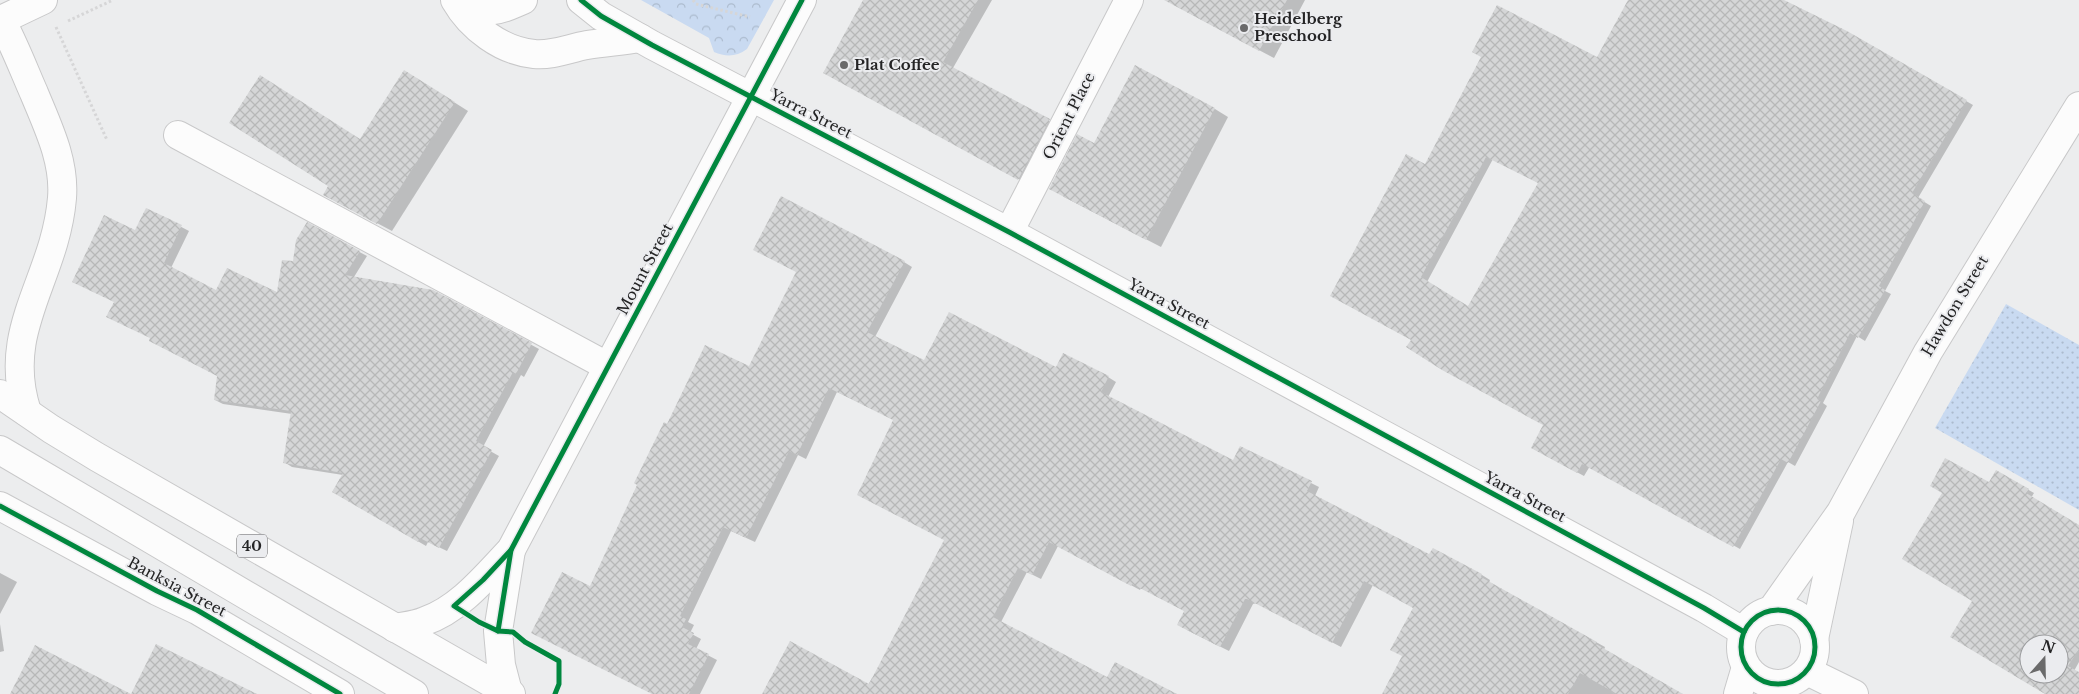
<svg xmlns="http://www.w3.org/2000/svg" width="2079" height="694" font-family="'Libre Baskerville',serif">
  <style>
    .grass { fill: url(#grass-dots) }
    .park { fill: url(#park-crowns) }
    .shadow { fill: #0003; fill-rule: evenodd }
    .building { fill: url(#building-cross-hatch); fill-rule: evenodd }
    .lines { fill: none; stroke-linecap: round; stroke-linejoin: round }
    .minor-casing { stroke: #c8c8c9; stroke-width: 30 }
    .highway-casing { stroke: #c8c8c9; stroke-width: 30 }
    .path { stroke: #d6d6d7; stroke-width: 3; stroke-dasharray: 2.5 2.5; stroke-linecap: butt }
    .minor { stroke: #fcfcfc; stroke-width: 28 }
    .highway { stroke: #fcfcfc; stroke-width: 28 }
    .cycleway-casing { stroke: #ebecef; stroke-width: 8 }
    .cycleway { stroke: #00873e; stroke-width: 5 }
    .poi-dot { fill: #6a6a6b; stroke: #ebecef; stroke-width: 2 }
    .labels { text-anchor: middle; stroke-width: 4; stroke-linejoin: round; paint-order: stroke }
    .shield { fill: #ebecef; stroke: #606062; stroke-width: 1 }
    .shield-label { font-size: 14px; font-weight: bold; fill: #242425 }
    .poi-label { font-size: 15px; font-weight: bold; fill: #242425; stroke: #ebecef; text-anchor: start }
    .street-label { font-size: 15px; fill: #242425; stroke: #ebecef }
  </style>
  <defs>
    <pattern id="grass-dots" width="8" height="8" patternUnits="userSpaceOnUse" patternTransform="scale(1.25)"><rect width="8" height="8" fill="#c9daf1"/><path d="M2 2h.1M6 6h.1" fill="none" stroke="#acbbce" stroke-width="1.8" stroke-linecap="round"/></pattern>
    <pattern id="park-crowns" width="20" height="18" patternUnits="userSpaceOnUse" patternTransform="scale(1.25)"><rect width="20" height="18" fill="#c9daf1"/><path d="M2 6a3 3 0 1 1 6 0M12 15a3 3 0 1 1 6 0" fill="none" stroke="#acbbce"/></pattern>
    <pattern id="building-cross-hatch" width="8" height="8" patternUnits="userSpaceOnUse" patternTransform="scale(1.25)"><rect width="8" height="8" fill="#d5d6d7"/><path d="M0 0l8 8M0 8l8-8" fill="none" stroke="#b7b8b8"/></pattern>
  </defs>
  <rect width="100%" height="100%" fill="#ecedee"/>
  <path class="grass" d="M2006,304L2079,345V510L1935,428Z"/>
  <path class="park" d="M641,0H774L747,49C736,57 726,57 714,52L709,38Z"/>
  <g class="shadow">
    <path d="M864,0H992L953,68L1060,127L1030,185L835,79Z"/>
    <path d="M1175,0H1305L1274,58L1187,12Z"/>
    <path d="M1630,0H1777L1846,32L1973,105L1918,198L1931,206L1885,291L1891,294L1865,341L1857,336L1823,403L1827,406L1795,466L1788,462L1740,549L1590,466L1584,476L1532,448L1545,425L1412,340L1426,166L1598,58ZM1493,159L1539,183L1468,307L1427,282Z"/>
    <path d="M419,80L468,111L392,231L339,203L361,140Z"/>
    <path d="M1215,109L1228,117L1161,247L1064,197L1094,145Z"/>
    <path d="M147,209L189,231L171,268L217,292L278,294L294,262L307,224L367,256L354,277L433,291L539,349L524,377L521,375L483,447L499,456L447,551L428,542L426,546L333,491L343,475L292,467L284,462L292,414L223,404L215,400L218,376L151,338L115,302L136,232Z"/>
    <path d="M904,262L912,267L875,337L925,361L1056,368L1108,377L1116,382L1108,397L1234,462L1311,483L1319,487L1315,496L1430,556L1433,549L1482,575L1490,580L1489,583L1605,647L1604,650L1665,694H1383L1403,656L1415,608L1373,585L1341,647L1257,603L1253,604L1229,651L1187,630L1185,611L1141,588L1140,590L1058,546L1041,579L1027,572L1001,622L1108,678L1174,694H778L868,685L872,678H874L946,540L895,420L837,392L806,459L798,455L755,542L731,531L688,622L694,625L690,633L701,639L696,649L717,660L700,694H654L667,425Z"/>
    <path d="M1997,472L2034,493L2031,498L2079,526V662L2074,671L2079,674V694H2047L1952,637L1974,600L1990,484ZM2029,644H2059V674H2029Z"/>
    <path d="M0,573L17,582L0,614Z"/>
    <path d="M0,624L4,651L0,652Z"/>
  </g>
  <g class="building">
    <path d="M863,0H978L943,62L1050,119L1018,180L823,73Z"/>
    <path d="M1164,0H1287L1259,51Z"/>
    <path d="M1628,0H1784L1847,31L1967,100L1912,193L1925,201L1879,286L1885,290L1858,338L1850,333L1817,399L1821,401L1788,463L1781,459L1733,547L1582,464L1577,473L1531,448L1543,425L1442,370L1406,347L1411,340L1330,296L1406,154L1425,164L1481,57L1472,52L1497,5L1597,57ZM1486,157L1538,183L1468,306L1421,277Z"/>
    <path d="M1135,65L1215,108L1146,240L1049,189L1077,134L1094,143Z"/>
    <path d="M404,70L455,102L377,224L323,195L328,186L229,123L260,75L360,139Z"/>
    <path d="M781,196L905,261L867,332L924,360L949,312L1056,367L1063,353L1109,376L1101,392L1233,460L1240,446L1312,481L1307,491L1429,554L1433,548L1482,574L1481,577L1597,642L1596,644L1683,694H1617L1580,673L1568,694H1382L1402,656L1390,650L1413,608L1364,581L1332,643L1247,599H1245L1220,647L1177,625L1184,611L1132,584L1131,586L1049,542L1032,575L1018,568L993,617L1107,677L1115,662L1177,694H762L790,641L869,684L944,540L857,495L893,420L829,388L797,455L789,451L746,538L723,527L680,616L686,619L682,627L694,633L688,644L709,654L689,694H652L531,633L562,572L590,586L637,485L634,483L664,422L667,424L705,345L749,366L796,272L753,250Z"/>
    <path d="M146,208L182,225L164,263L216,290L227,268L277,292L282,260L293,261L296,240L307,222L360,251L345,275L433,290L532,343L516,374L513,372L476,441L492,450L439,548L420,538L418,542L332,492L343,473L283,463L291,411L214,400L217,376L149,341L150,338L106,317L114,302L72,282L104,215L135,230Z"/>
    <path d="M1945,458L1989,482L1996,470L2029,489L2026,493L2079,525V649L2068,666L2079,672V694H2045L1950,637L1972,601L1902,559L1942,493L1930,486ZM2029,644H2059V674H2029Z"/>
    <path d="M156,644L257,694H131Z"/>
    <path d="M35,645L131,694H10Z"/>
  </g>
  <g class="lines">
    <defs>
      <g id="minor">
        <path d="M455,0C471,28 502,51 534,54C552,56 570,48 587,45C605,42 623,41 640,38"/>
        <path d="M460,0C483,17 498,11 523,0"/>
        <path d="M581,0L601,16L652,45L1009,232L1704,608L1744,632"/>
        <path d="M178,135L607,366"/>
        <path d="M1009,232L1129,0"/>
        <path d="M27,412C0,329 55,280 62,198C65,161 48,127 34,93C23,68 14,44 1,20L43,0"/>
        <path d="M0,506L157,591L197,610L340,694"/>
        <circle cx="1778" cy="647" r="37"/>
        <path d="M1771,611L1841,512L1928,352L2079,106"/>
        <path d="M395,628C405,626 416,625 425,621C460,609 486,576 511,550L802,0"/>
        <path d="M1814,639L1839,521"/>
        <path d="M1807,671L1854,694"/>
        <path d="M508,692L501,665L498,631L511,550"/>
        <path d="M1738,694L1746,667"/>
      </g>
      <g id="highway">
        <path d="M0,394L51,429L97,457L511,694"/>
        <path d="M0,450L414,694"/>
      </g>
    </defs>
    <use href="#minor" class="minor-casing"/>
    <use href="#highway" class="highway-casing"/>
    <g class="path">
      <path d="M693,0L696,4L750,17"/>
      <path d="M68,21L113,0"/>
      <path d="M56,27L107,140"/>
    </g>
    <use href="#minor" class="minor"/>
    <use href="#highway" class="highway"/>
    <defs>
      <g id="cycleway">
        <path d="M581,0L601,16L652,45L1009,232L1704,608L1744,632"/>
        <path d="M0,506L157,591L197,610L340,694"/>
        <circle cx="1778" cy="647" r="37"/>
        <path d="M498,631L511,550"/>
        <path d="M555,694L559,684V661L525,642L513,632L498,631L479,622L454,606L483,580L511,550L802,0"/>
      </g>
    </defs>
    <use href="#cycleway" class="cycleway-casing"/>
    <use href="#cycleway" class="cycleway"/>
  </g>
  <g class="poi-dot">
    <circle cx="1244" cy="28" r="5"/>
    <circle cx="844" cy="65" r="5"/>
  </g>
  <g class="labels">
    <rect class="shield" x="237" y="534.5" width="30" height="23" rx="4"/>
    <g class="shield-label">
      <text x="252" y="551">40</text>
    </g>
    <g class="poi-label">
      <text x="1254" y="24">Heidelberg<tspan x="1254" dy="17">Preschool</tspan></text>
      <text x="854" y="70">Plat Coffee</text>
    </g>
    <g class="street-label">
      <text transform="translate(811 114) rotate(27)" y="5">Yarra Street</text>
      <text transform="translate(1069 116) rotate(-63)" y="5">Orient Place</text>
      <text transform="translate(645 269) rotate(-62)" y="5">Mount Street</text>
      <text transform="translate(1169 304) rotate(28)" y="5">Yarra Street</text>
      <text transform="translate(1955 306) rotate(-59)" y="5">Hawdon Street</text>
      <text transform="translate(1525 497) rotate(28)" y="5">Yarra Street</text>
      <text transform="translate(177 587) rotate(28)" y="5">Banksia Street</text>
    </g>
  </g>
  <g transform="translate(2044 659) rotate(20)"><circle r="24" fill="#ebecef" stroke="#9b9c9e"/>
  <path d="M0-4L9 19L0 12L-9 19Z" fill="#6a6a6b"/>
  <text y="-8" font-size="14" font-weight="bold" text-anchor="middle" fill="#242425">N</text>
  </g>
</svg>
